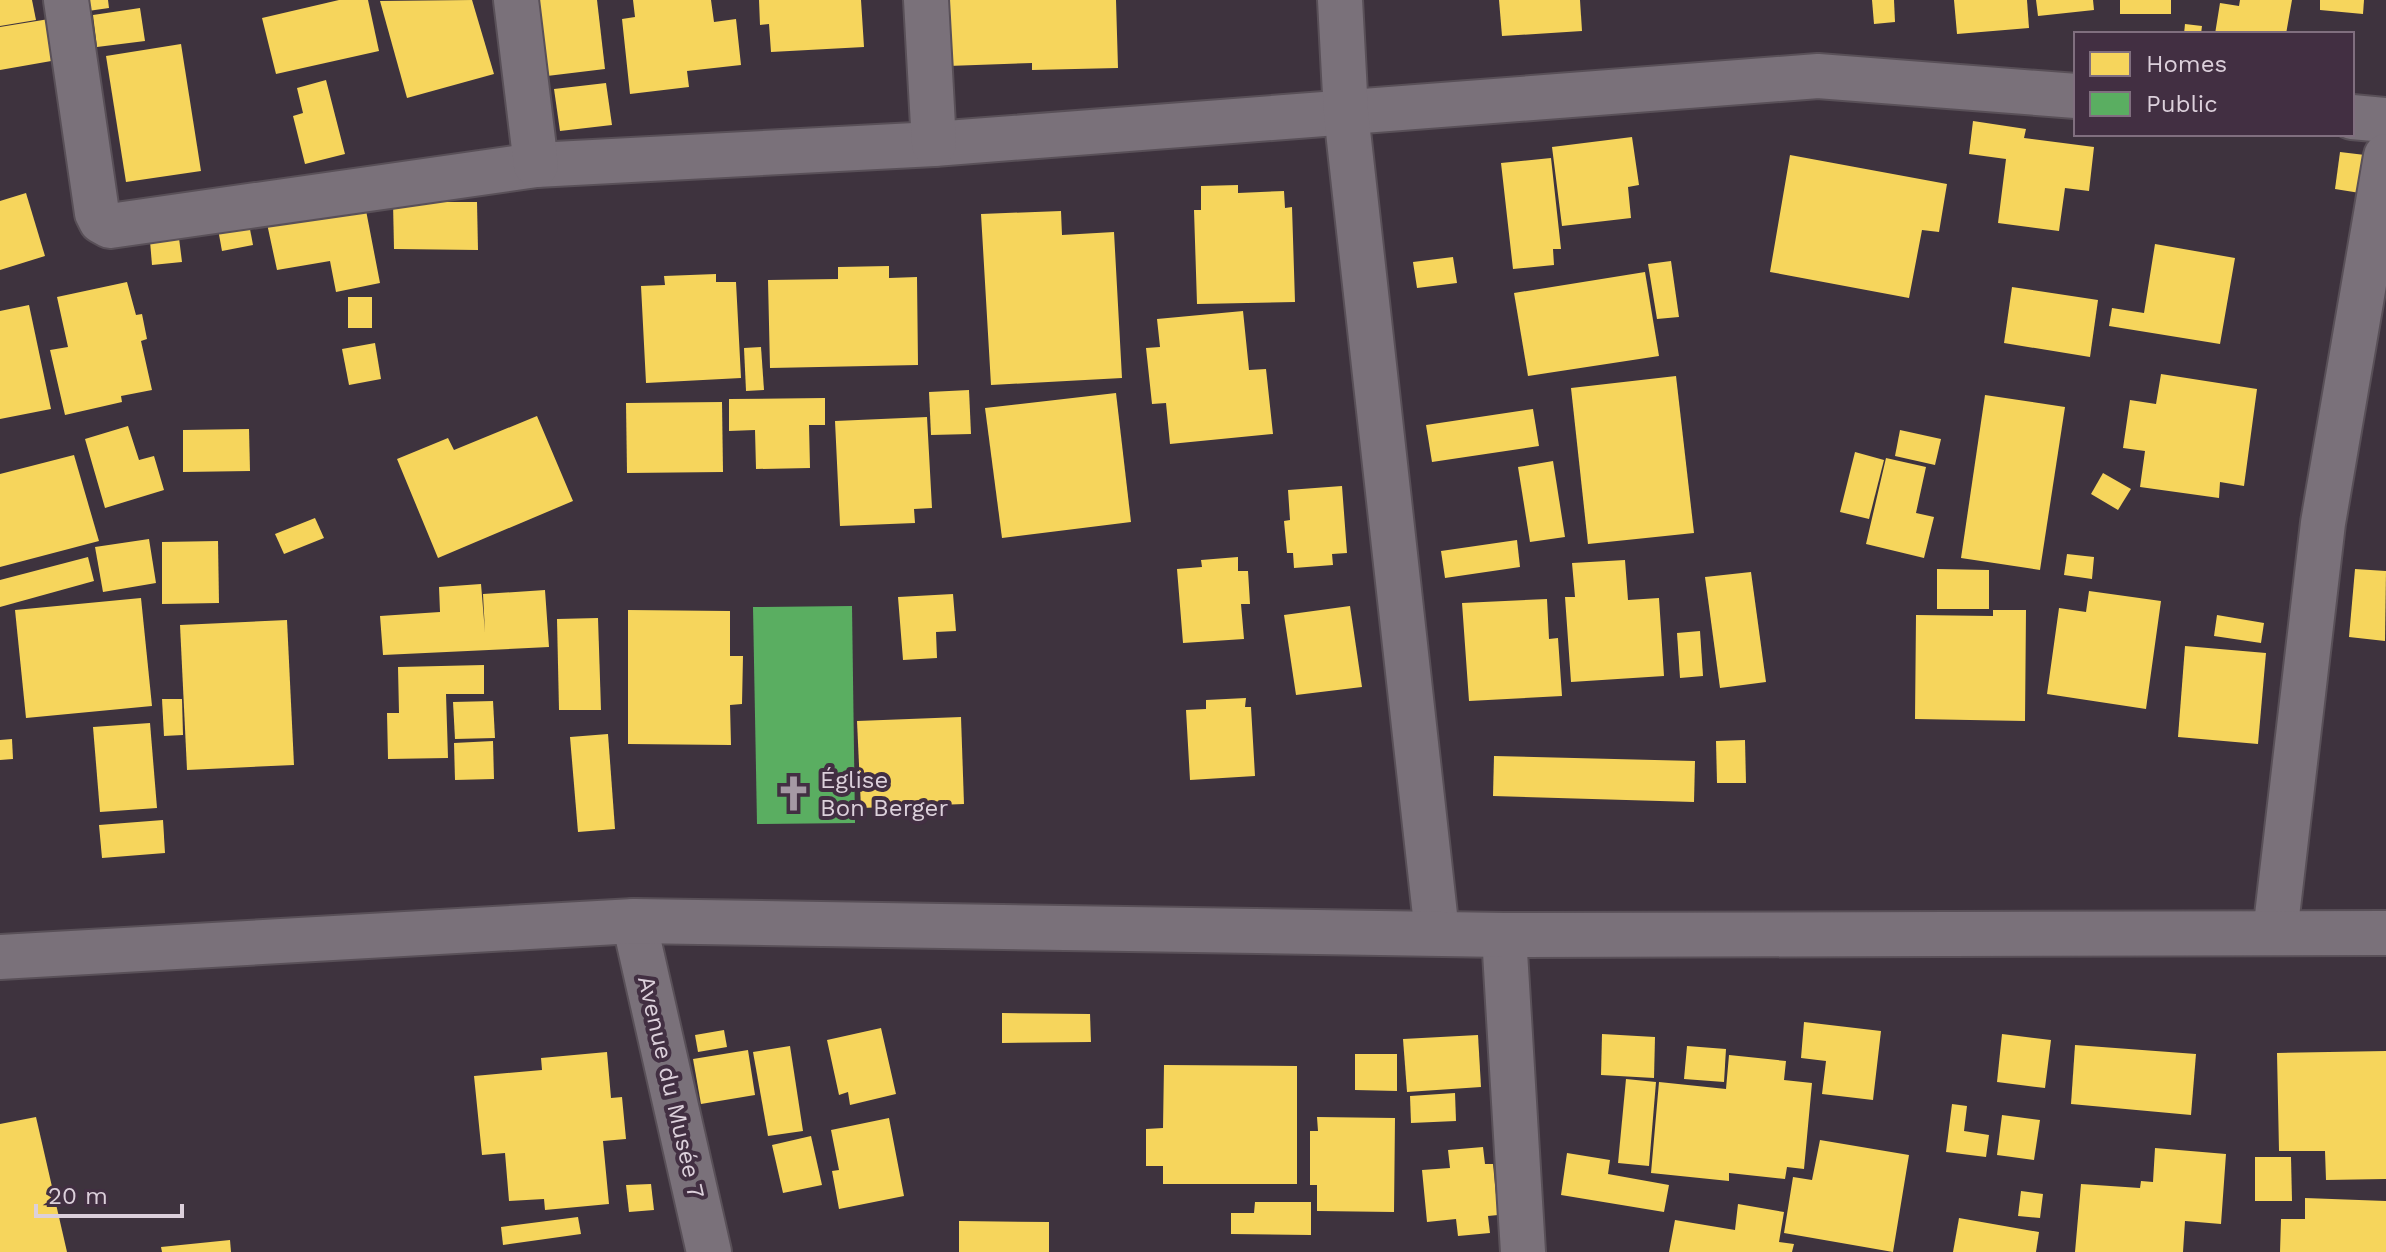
<svg xmlns="http://www.w3.org/2000/svg" width="2386" height="1252" font-family="'Work Sans',sans-serif">
  <style>
    .homes { fill: #f6d55c }
    .public { fill: #5aae61 }
    .lines { fill: none; stroke-linecap: round; stroke-linejoin: round }
    .minor-casing { stroke: #595058; stroke-width: 48 }
    .minor { stroke: #7a717a; stroke-width: 44 }
    .labels { text-anchor: middle; stroke-width: 8; stroke-linejoin: round; paint-order: stroke }
    .poi-label { font-size: 24px; fill: #dcd0db; stroke: #422f42; text-anchor: start }
    .street-label { font-size: 24px; fill: #dcd0db; stroke: #422f42 }
  </style>
  <rect width="100%" height="100%" fill="#3e333e"/>
  <g class="homes">
    <path d="M0,0H32L36,20L0,26Z"/>
    <path d="M86,0H108L109,8L88,11Z"/>
    <path d="M339,0H368L379,51L276,74L262,18Z"/>
    <path d="M472,0L494,74L407,98L380,1Z"/>
    <path d="M538,0H597L605,69L547,76Z"/>
    <path d="M633,0H711L714,22L736,19L741,65L687,71L689,87L630,94L622,19L635,17Z"/>
    <path d="M759,0H861L864,47L771,52L769,24L760,25Z"/>
    <path d="M946,0H1116L1118,68L1032,70V63L948,66Z"/>
    <path d="M1499,0H1580L1582,31L1502,36Z"/>
    <path d="M1872,0H1894L1895,22L1874,24Z"/>
    <path d="M1954,0H2027L2029,28L1957,34Z"/>
    <path d="M2036,0H2093L2094,10L2038,16Z"/>
    <rect x="2120" y="0" width="51" height="14"/>
    <path d="M2240,0H2292L2286,34H2215L2220,3L2239,6Z"/>
    <path d="M2320,0H2364L2363,14L2320,10Z"/>
    <path d="M140,8L145,41L97,47L93,15Z"/>
    <path d="M49,19L57,60L0,70V27Z"/>
    <path d="M2185,24L2202,26L2201,34H2184Z"/>
    <path d="M181,44L201,171L126,182L106,56Z"/>
    <path d="M326,80L345,154L305,164L293,116L303,113L297,88Z"/>
    <path d="M606,83L612,125L560,131L554,89Z"/>
    <path d="M1973,121L2026,129L2024,138L2094,147L2089,191L2065,188L2059,231L1998,223L2006,159L1969,154Z"/>
    <path d="M1632,137L1639,185L1628,187L1631,218L1562,226L1552,147Z"/>
    <path d="M2340,152L2365,155L2360,193L2335,189Z"/>
    <path d="M1790,155L1947,184L1939,232L1922,230L1909,298L1770,272Z"/>
    <path d="M1551,158L1561,249H1553L1554,265L1513,269L1501,163Z"/>
    <path d="M1238,185V193L1284,191L1285,208L1292,207L1295,302L1197,304L1194,210H1201V186Z"/>
    <path d="M26,193L45,256L0,270V201Z"/>
    <path d="M364,200L380,283L336,292L330,261L277,270L266,219Z"/>
    <path d="M393,202H477L478,250L394,249Z"/>
    <path d="M1061,211L1062,235L1114,232L1122,378L991,385L981,214Z"/>
    <path d="M249,224L253,245L222,251L218,229Z"/>
    <path d="M179,238L182,262L152,265L150,241Z"/>
    <path d="M2155,244L2235,258L2220,344L2109,326L2112,308L2144,313Z"/>
    <path d="M1453,257L1457,283L1417,288L1413,262Z"/>
    <path d="M1671,261L1679,317L1657,319L1648,264Z"/>
    <path d="M889,266V278L917,277L918,365L770,368L768,280L838,279V267Z"/>
    <path d="M1645,272L1659,356L1528,376L1514,293Z"/>
    <path d="M716,274V282H736L741,378L646,383L641,286L665,285L664,276Z"/>
    <path d="M127,282L136,315L142,314L147,339L141,341L152,390L121,396L122,402L65,415L50,350L68,347L57,297Z"/>
    <path d="M2012,287L2098,300L2090,357L2004,343Z"/>
    <rect x="348" y="297" width="24" height="31"/>
    <path d="M29,305L51,409L0,419V311Z"/>
    <path d="M1243,311L1249,370L1266,369L1273,434L1170,444L1166,403L1152,404L1146,348L1160,347L1157,319Z"/>
    <path d="M375,343L381,379L349,385L342,349Z"/>
    <path d="M761,347L764,390L746,391L744,348Z"/>
    <path d="M2161,374L2257,389L2244,486L2220,482L2219,498L2140,487L2145,451L2123,448L2130,400L2156,404Z"/>
    <path d="M1676,376L1694,533L1588,544L1571,388Z"/>
    <path d="M969,390L971,434L931,435L929,392Z"/>
    <path d="M1116,393L1131,522L1002,538L985,408Z"/>
    <path d="M1985,395L2065,407L2040,570L1961,558Z"/>
    <path d="M825,398V425H809L810,468L756,469L755,430L729,431V399Z"/>
    <path d="M722,402L723,472L627,473L626,403Z"/>
    <path d="M1533,409L1539,446L1432,462L1426,425Z"/>
    <path d="M537,416L573,501L438,558L397,459L448,438L454,450Z"/>
    <path d="M927,417L932,508L914,509L915,523L840,526L835,421Z"/>
    <path d="M128,426L139,460L154,456L164,490L105,508L85,439Z"/>
    <path d="M249,429L250,471L183,472V430Z"/>
    <path d="M1900,430L1941,439L1935,465L1895,456Z"/>
    <path d="M1855,452L1884,460L1869,519L1840,512Z"/>
    <path d="M74,455L99,541L0,567V474Z"/>
    <path d="M1886,458L1926,467L1916,513L1934,517L1924,558L1866,544Z"/>
    <path d="M1553,461L1565,537L1530,542L1518,467Z"/>
    <path d="M2103,473L2131,489L2118,510L2091,494Z"/>
    <path d="M1342,486L1347,553L1332,554L1333,565L1294,568L1293,553H1287L1284,521L1290,520L1288,490Z"/>
    <path d="M315,518L324,538L284,554L275,534Z"/>
    <path d="M149,539L156,583L103,592L95,547Z"/>
    <path d="M1517,540L1520,567L1445,578L1441,551Z"/>
    <path d="M218,541L219,603L162,604V542Z"/>
    <path d="M2067,554L2094,557L2092,579L2064,575Z"/>
    <path d="M88,557L94,581L0,607V580Z"/>
    <path d="M1238,557V571H1248L1250,604H1241L1244,639L1183,643L1177,569L1202,567L1201,560Z"/>
    <path d="M1625,560L1628,600L1659,598L1664,676L1571,682L1565,597H1575L1572,563Z"/>
    <path d="M1937,569L1989,570V609H1937Z"/>
    <path d="M2355,569L2386,571L2385,641L2349,637Z"/>
    <path d="M1751,572L1766,682L1720,688L1705,577Z"/>
    <path d="M481,584L485,632L483,594L545,590L549,647L383,655L380,616L440,612L439,587Z"/>
    <path d="M2089,591L2161,601L2146,709L2047,694L2059,608L2086,612Z"/>
    <path d="M953,594L956,631L936,632L937,658L903,660L898,597Z"/>
    <path d="M141,598L152,706L26,718L15,610Z"/>
    <path d="M1547,599L1549,639L1558,638L1562,696L1469,701L1462,603Z"/>
    <path d="M1350,606L1362,687L1296,695L1284,615Z"/>
    <path d="M628,610L730,611V656H743L742,704L730,705L731,745L628,744Z"/>
    <path d="M1993,610H2026L2025,721L1915,719L1916,615L1993,616Z"/>
    <path d="M2217,615L2264,623L2261,643L2214,636Z"/>
    <path d="M598,618L601,710H559L557,619Z"/>
    <path d="M287,620L294,765L187,770L180,625Z"/>
    <path d="M1700,631L1703,676L1680,678L1677,633Z"/>
    <path d="M2185,646L2266,653L2258,744L2178,737Z"/>
    <path d="M484,665V694H446L448,758L388,759L387,713H399L398,667Z"/>
    <path d="M1246,698L1245,707H1251L1255,776L1190,780L1186,710L1206,709V700Z"/>
    <path d="M162,699H182L183,735L164,736Z"/>
    <path d="M493,701L495,738L455,739L453,702Z"/>
    <path d="M961,717L964,804L861,808L857,721Z"/>
    <path d="M150,723L157,808L100,812L93,727Z"/>
    <path d="M608,734L615,829L578,832L570,737Z"/>
    <path d="M12,739L13,759L0,760V740Z"/>
    <path d="M1745,740L1746,783H1717L1716,741Z"/>
    <path d="M493,741L494,779L455,780L454,743Z"/>
    <path d="M1494,756L1695,761L1694,802L1493,796Z"/>
    <path d="M163,820L165,853L102,858L99,825Z"/>
    <path d="M1002,1013L1090,1014L1091,1042L1002,1043Z"/>
    <path d="M1804,1022L1881,1031L1873,1100L1822,1094L1826,1061L1801,1058Z"/>
    <path d="M881,1028L896,1094L850,1105L848,1092L839,1095L827,1040Z"/>
    <path d="M724,1030L727,1047L698,1052L695,1035Z"/>
    <path d="M1602,1034L1655,1037L1654,1078L1601,1075Z"/>
    <path d="M2002,1034L2051,1040L2045,1088L1997,1082Z"/>
    <path d="M1478,1035L1481,1087L1407,1092L1403,1039Z"/>
    <path d="M2075,1045L2196,1054L2191,1115L2071,1104Z"/>
    <path d="M790,1046L803,1131L768,1136L753,1052Z"/>
    <path d="M1687,1046L1726,1049L1724,1082L1684,1079Z"/>
    <path d="M748,1050L755,1095L701,1104L693,1059Z"/>
    <path d="M2386,1051V1179L2326,1180L2325,1151H2279L2277,1053Z"/>
    <path d="M607,1052L611,1098L622,1097L626,1139L603,1141L609,1204L545,1210L544,1199L509,1201L505,1153L482,1155L474,1076L542,1070L541,1058Z"/>
    <path d="M1355,1054H1397V1091L1355,1090Z"/>
    <path d="M1729,1055L1786,1061L1784,1080L1812,1083L1804,1169L1787,1167L1785,1179L1729,1173V1181L1651,1173L1659,1082L1726,1089Z"/>
    <path d="M1164,1065L1297,1066V1184H1163V1166H1146V1129L1163,1128Z"/>
    <path d="M1626,1079L1656,1082L1649,1166L1618,1163Z"/>
    <path d="M1455,1093L1456,1121L1411,1123L1410,1096Z"/>
    <path d="M1952,1104L1967,1106L1964,1131L1989,1135L1986,1157L1946,1152Z"/>
    <path d="M2002,1115L2040,1120L2034,1160L1997,1155Z"/>
    <path d="M36,1117L67,1252H0V1124Z"/>
    <path d="M1317,1117L1395,1118L1394,1212L1317,1211V1185H1310V1131H1318Z"/>
    <path d="M889,1118L904,1196L839,1209L832,1171L839,1170L831,1130Z"/>
    <path d="M811,1136L822,1185L783,1193L772,1145Z"/>
    <path d="M1820,1140L1909,1155L1893,1252L1784,1233L1793,1177L1812,1180Z"/>
    <path d="M1483,1147L1485,1164H1493L1498,1215L1488,1216L1490,1233L1458,1236L1456,1219L1427,1222L1422,1170L1450,1168L1448,1150Z"/>
    <path d="M2155,1148L2226,1154L2221,1224L2185,1221L2183,1252H2075L2081,1184L2140,1188L2141,1181L2153,1182Z"/>
    <path d="M1567,1153L1610,1160L1608,1174L1669,1185L1664,1212L1561,1195Z"/>
    <path d="M2255,1157H2291L2292,1201H2255Z"/>
    <path d="M651,1184L654,1210L629,1212L626,1185Z"/>
    <path d="M2021,1191L2043,1194L2040,1218L2018,1216Z"/>
    <path d="M2305,1198L2386,1201V1252H2280L2281,1219H2305Z"/>
    <path d="M1255,1202H1311V1235L1231,1234V1213H1254Z"/>
    <path d="M1738,1204L1784,1212L1779,1242L1794,1244L1792,1252H1669L1675,1220L1735,1230Z"/>
    <path d="M578,1217L581,1234L503,1245L501,1227Z"/>
    <path d="M1959,1218L2039,1232L2036,1252H1953Z"/>
    <path d="M959,1221L1049,1222V1252H959Z"/>
    <path d="M230,1240L231,1252H162L161,1247Z"/>
  </g>
  <path class="public" d="M852,606L855,823L757,824L753,607Z"/>
  <g class="lines">
    <defs>
      <g id="minor">
        <path d="M66,0L97,213L101,221L110,226L536,165L934,144L1818,76L2076,96"/>
        <path d="M516,0L536,165"/>
        <path d="M926,0L934,144"/>
        <path d="M1340,0L1346,113L1437,933"/>
        <path d="M2352,117L2386,120"/>
        <path d="M634,921L709,1252"/>
        <path d="M2275,933L2323,523L2386,156"/>
        <path d="M1504,935L1523,1252"/>
        <path d="M0,957L634,921L1504,935L2386,933"/>
      </g>
    </defs>
    <use href="#minor" class="minor-casing"/>
    <use href="#minor" class="minor"/>
  </g>
  <defs>
    <symbol id="church-bare" viewBox="-9 -9 18 18"><path d="M-1.2-6h2.4v3.5h3.3v2.4h-3.3V6h-2.4V-.1h-3.3v-2.4h3.3Z" fill="#a599a4" stroke="#422f42" stroke-width="2.5" paint-order="stroke"/></symbol>
  </defs>
  <g fill-rule="evenodd">
    <use href="#church-bare" x="768" y="768" width="51" height="51"/>
  </g>
  <g class="labels">
    <g class="poi-label">
      <text x="820" y="788">Église<tspan x="820" dy="28">Bon Berger</tspan></text>
    </g>
    <g class="street-label">
      <text transform="translate(671 1087) rotate(77)" y="8">Avenue du Musée 7</text>
    </g>
  </g>
  <rect x="2074" y="32" width="280" height="104" fill="#422f42" stroke="#806f7f" stroke-width="2"/>
  <rect x="2090" y="52" width="40" height="24" fill="#f6d55c" stroke="#806f7f" stroke-width="2"/>
  <text x="2146" y="72" font-size="24" fill="#dcd0db">Homes</text>
  <rect x="2090" y="92" width="40" height="24" fill="#5aae61" stroke="#806f7f" stroke-width="2"/>
  <text x="2146" y="112" font-size="24" fill="#dcd0db">Public</text>
  <path d="M36 1204v12h146v-12" fill="none" stroke="#dcd0db" stroke-width="4"/>
  <text x="48" y="1204" font-size="24" fill="#dcd0db" stroke="#422f42" stroke-width="6" paint-order="stroke">20 m</text>
</svg>
